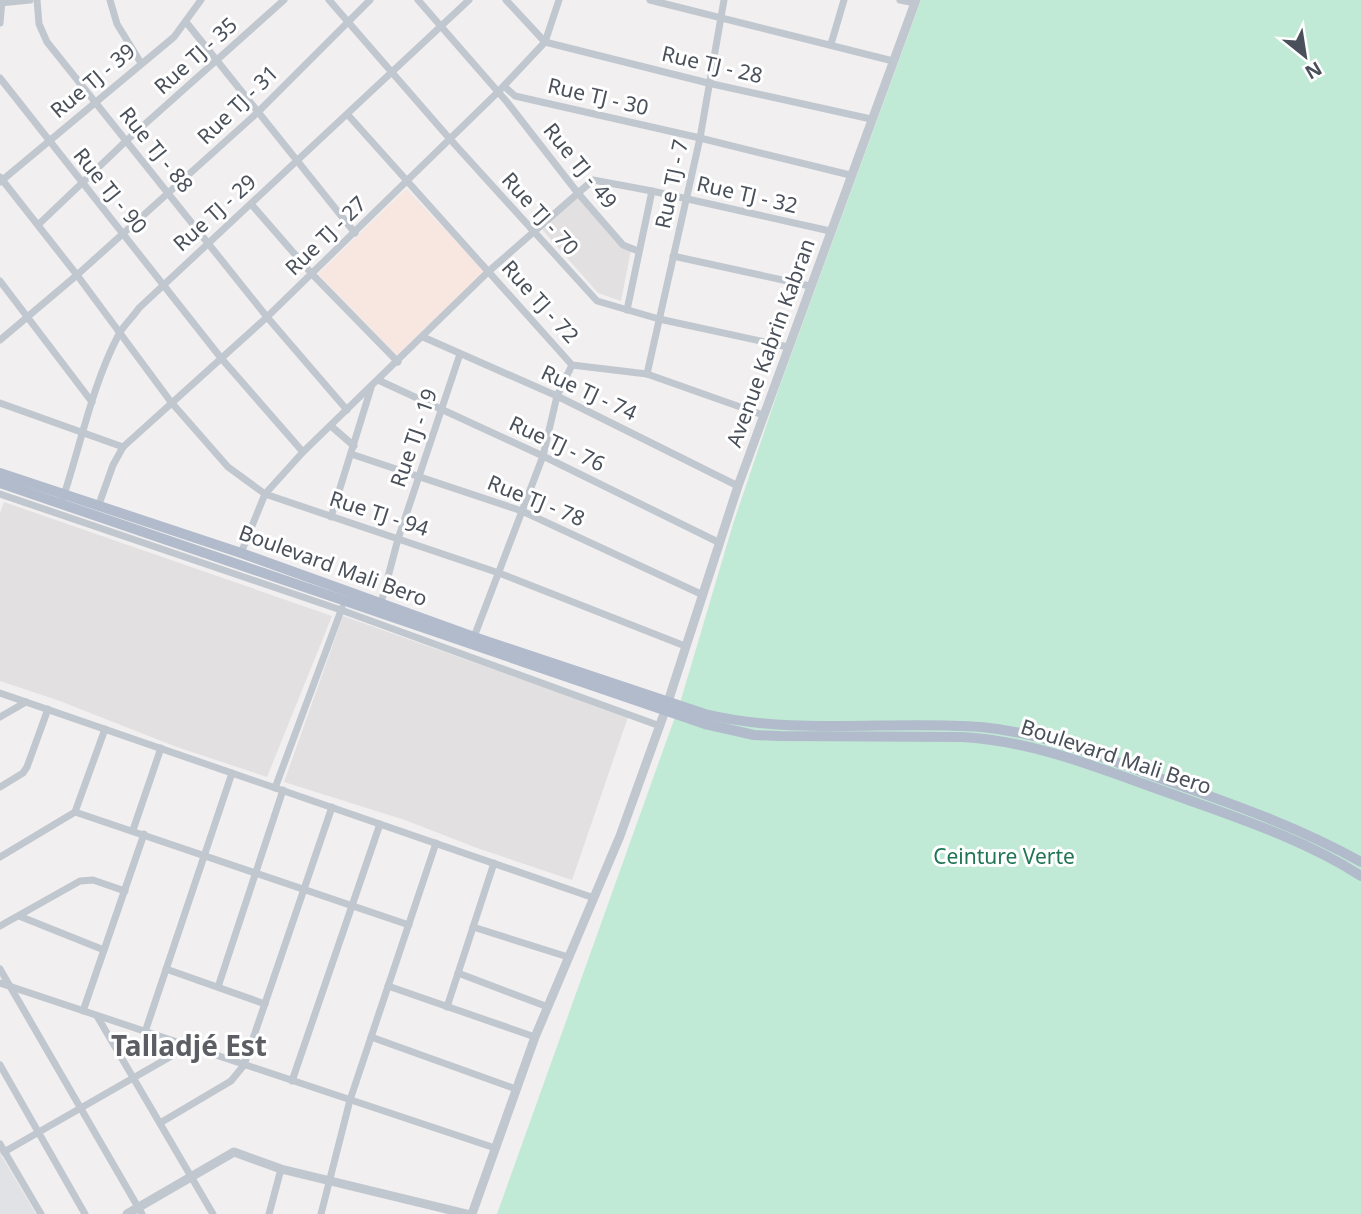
<svg xmlns="http://www.w3.org/2000/svg" width="1361" height="1214" font-family="'Noto Sans',sans-serif">
  <style>
    .education { fill: #e2e0e0 }
    .medical { fill: #f8e6e1 }
    .airport { fill: #e1e2e6 }
    .green { fill: #c1ead6 }
    .lines { fill: none; stroke-linecap: round; stroke-linejoin: round }
    .minor { stroke: #c1c7cf; stroke-width: 7 }
    .tertiary { stroke: #c1c7cf; stroke-width: 9 }
    .primary { stroke: #b1bbcb; stroke-width: 10 }
    .labels { text-anchor: middle; stroke-width: 6; stroke-linejoin: round; paint-order: stroke }
    .street-label { font-size: 21px; fill: #49505a; stroke: #fff }
    .park-label { font-size: 21px; fill: #207554; stroke: #fff }
    .district-label { font-size: 28px; font-weight: bold; fill: #5c5e63; stroke: #fff }
  </style>
  <rect width="100%" height="100%" fill="#f1efef"/>
  <g class="education">
    <path d="M579,191L631,250L621,301L598,293L540,227Z"/>
    <path d="M4,502L332,616L267,777L174,746L60,701L0,681V513Z"/>
    <path d="M343,616L628,717L572,880L477,848L405,820L284,782Z"/>
  </g>
  <path class="medical" d="M406,189L485,271L397,355L318,274Z"/>
  <path class="airport" d="M0,1153L36,1214H0Z"/>
  <path class="green" d="M921,0H1361V1214H497L680,703L733,524L779,388Z"/>
  <g class="lines">
    <g class="minor">
      <path d="M37,0L39,24L47,42L267,317L347,410"/>
      <path d="M110,0L117,24L141,63"/>
      <path d="M329,0L449,138L597,301L659,319L788,347"/>
      <path d="M418,0L507,102L577,192L623,245L638,251"/>
      <path d="M506,0L545,42"/>
      <path d="M650,0L893,61"/>
      <path d="M900,0L915,3"/>
      <path d="M0,3L30,0"/>
      <path d="M186,22L355,233"/>
      <path d="M0,23L2,1"/>
      <path d="M545,42L708,83L871,119"/>
      <path d="M831,44L844,0"/>
      <path d="M0,78L221,358L303,452"/>
      <path d="M504,86L515,96L700,138L850,175"/>
      <path d="M348,115L572,365L647,374L763,415"/>
      <path d="M0,177L77,275L171,402L228,467L265,494L499,573L685,646"/>
      <path d="M0,182L174,37L201,0"/>
      <path d="M251,204L312,274L398,362"/>
      <path d="M39,224L126,141L284,0"/>
      <path d="M673,256L810,286"/>
      <path d="M0,281L92,402"/>
      <path d="M627,310L652,191"/>
      <path d="M423,337L557,396L738,486"/>
      <path d="M0,340L77,275L257,113L370,0"/>
      <path d="M647,374L700,138L724,0"/>
      <path d="M378,380L543,456L720,543"/>
      <path d="M0,403L123,447"/>
      <path d="M331,426L354,446"/>
      <path d="M351,454L522,511L703,595"/>
      <path d="M0,494L341,610L660,726"/>
      <path d="M63,498C81,444 92,385 119,334C124,325 133,317 139,308L469,0"/>
      <path d="M98,507L113,465L123,447L267,317L498,92L545,42L559,0"/>
      <path d="M331,517L371,388"/>
      <path d="M241,553L265,494L303,452L489,271L593,180L652,191L830,231"/>
      <path d="M380,607L398,539L460,354"/>
      <path d="M474,637L543,456L557,396L572,365"/>
      <path d="M0,693L594,898"/>
      <path d="M0,717L26,702"/>
      <path d="M0,787L23,773L27,767L48,709"/>
      <path d="M275,788L342,608"/>
      <path d="M75,812L409,925"/>
      <path d="M133,830L161,748"/>
      <path d="M0,857L75,812L105,729"/>
      <path d="M19,916L104,950"/>
      <path d="M0,926L80,881L93,880L125,891"/>
      <path d="M473,927L568,957"/>
      <path d="M0,969L142,1214"/>
      <path d="M166,969L265,1004"/>
      <path d="M458,973L548,1007"/>
      <path d="M0,983L495,1148"/>
      <path d="M388,986L535,1037"/>
      <path d="M218,987L283,790"/>
      <path d="M447,1007L494,863"/>
      <path d="M83,1011L144,834"/>
      <path d="M97,1016L213,1214"/>
      <path d="M145,1032L232,773"/>
      <path d="M371,1037L516,1089"/>
      <path d="M0,1065L85,1214"/>
      <path d="M292,1081L380,824"/>
      <path d="M160,1123L231,1081L244,1065L332,807"/>
      <path d="M0,1144L41,1214"/>
      <path d="M4,1152L189,1046"/>
      <path d="M269,1214L281,1169"/>
      <path d="M321,1214L350,1100L436,843"/>
    </g>
    <g class="tertiary">
      <path d="M127,1214L234,1152L281,1169L467,1214"/>
      <path d="M472,1214L535,1037L620,836L665,711L738,486L916,0"/>
    </g>
    <g class="primary">
      <path d="M0,473L241,553L474,637L705,714C796,736 889,720 981,727C1045,733 1105,758 1165,780C1232,804 1299,827 1361,862"/>
      <path d="M0,483L705,724L754,735L780,736L962,737C1035,741 1101,769 1169,793C1234,817 1302,838 1361,876"/>
    </g>
  </g>
  <g class="labels">
    <g class="street-label">
      <text transform="translate(196 56) rotate(-42)" y="7">Rue TJ - 35</text>
      <text transform="translate(712 65) rotate(13)" y="7">Rue TJ - 28</text>
      <text transform="translate(93 81) rotate(-40)" y="7">Rue TJ - 39</text>
      <text transform="translate(598 97) rotate(13)" y="7">Rue TJ - 30</text>
      <text transform="translate(238 105) rotate(-44)" y="7">Rue TJ - 31</text>
      <text transform="translate(156 150) rotate(51)" y="7">Rue TJ - 88</text>
      <text transform="translate(580 166) rotate(51)" y="7">Rue TJ - 49</text>
      <text transform="translate(672 184) rotate(-78)" y="7">Rue TJ - 7</text>
      <text transform="translate(110 191) rotate(51)" y="7">Rue TJ - 90</text>
      <text transform="translate(747 195) rotate(13)" y="7">Rue TJ - 32</text>
      <text transform="translate(215 213) rotate(-42)" y="7">Rue TJ - 29</text>
      <text transform="translate(540 214) rotate(48)" y="7">Rue TJ - 70</text>
      <text transform="translate(326 236) rotate(-44)" y="7">Rue TJ - 27</text>
      <text transform="translate(540 302) rotate(48)" y="7">Rue TJ - 72</text>
      <text transform="translate(771 343) rotate(-70)" y="7">Avenue Kabrin Kabran</text>
      <text transform="translate(589 393) rotate(25)" y="7">Rue TJ - 74</text>
      <text transform="translate(414 438) rotate(-71)" y="7">Rue TJ - 19</text>
      <text transform="translate(557 444) rotate(25)" y="7">Rue TJ - 76</text>
      <text transform="translate(536 501) rotate(22)" y="7">Rue TJ - 78</text>
      <text transform="translate(379 514) rotate(18)" y="7">Rue TJ - 94</text>
      <text transform="translate(333 566) rotate(20)" y="7">Boulevard Mali Bero</text>
      <text transform="translate(1116 757) rotate(18)" y="7">Boulevard Mali Bero</text>
    </g>
    <g class="park-label">
      <text x="1004" y="864">Ceinture Verte</text>
    </g>
    <g class="district-label">
      <text x="189" y="1056">Talladjé Est</text>
    </g>
  </g>
  <g transform="translate(1305 56) rotate(150)" stroke="#ffffff" stroke-width="5" paint-order="stroke">
  <path d="M0-5L12 26L0 18L-12 26Z" fill="#49505a"/>
  <text y="-10" font-size="19" font-weight="bold" text-anchor="middle" fill="#49505a">N</text>
  </g>
</svg>
